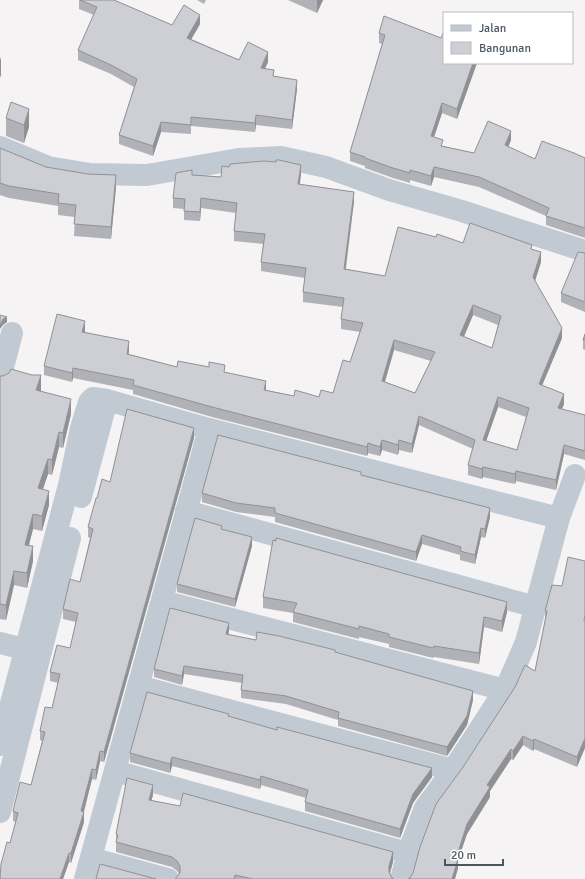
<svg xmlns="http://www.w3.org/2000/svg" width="585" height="879" font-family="Signika,sans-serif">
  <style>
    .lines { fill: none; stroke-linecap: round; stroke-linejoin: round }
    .street { stroke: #c1cad2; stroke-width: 22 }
    .wall { fill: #b0b2b7; fill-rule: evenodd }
    .shaded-wall { fill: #909195 }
    .building { fill: #cdcfd5; stroke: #909195; fill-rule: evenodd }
  </style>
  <rect width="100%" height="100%" fill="#f5f3f3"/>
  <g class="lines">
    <g class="street">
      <path d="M0,147L48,167L90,174L147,175L239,159L281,157L326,167L389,190L462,211L504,225L585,251"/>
      <path d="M0,379L12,333"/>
      <path d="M81,497L107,400"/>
      <path d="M186,511L536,607"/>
      <path d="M162,601L505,690L526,642L559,518L575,475"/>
      <path d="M0,643L39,653"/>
      <path d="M138,686L453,770"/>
      <path d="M0,745L69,485L81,428L89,402L93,398L107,400L209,429L559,518"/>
      <path d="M115,771L408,853"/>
      <path d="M0,812L70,538"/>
      <path d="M91,858L168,879"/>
      <path d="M85,879L209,429"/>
      <path d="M401,879L408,853L425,808L453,770L505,690"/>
    </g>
  </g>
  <g class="wall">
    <path d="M79,0H114L172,25L200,24L191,39L239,60L268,62L265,68L274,76L297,89L292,129L256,125L255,132L191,126V134L161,132L153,156L119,144V135L134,87L111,74L78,60V50L94,15L79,9Z"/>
    <path d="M197,0H206L204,4Z"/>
    <path d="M288,0H323L317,13Z"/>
    <path d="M384,16L444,63H477L457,119L442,113L434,137L443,146L474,153L511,140L508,147L535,159L585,158V238L546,225V216L479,187L434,177L431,186L410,180V183L393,178L365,168V166L350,161V152L382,44L379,43V33Z"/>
    <path d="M6,118L29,127L24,143L6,136Z"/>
    <path d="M0,148L46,167L116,187L111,239L74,236L75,217L58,215V206L9,198L0,195Z"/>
    <path d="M301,174L300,185L354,201L346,269L385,276L436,237L463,243L532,249L541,262L535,281L562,338L542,385L564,404L562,409L585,415V460L564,454L556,490L516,481L515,484L483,477L482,479L468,475V465L473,449L419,425L412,453L399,450L398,455L382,450L380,456L368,453L367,456L212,417L133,394V390L73,378L72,382L44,375V366L85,331V332L129,351L128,354L177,367L225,372L266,390L294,396L319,397L333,393L350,362L360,332L341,329V319L343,307L303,302V292L305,278L261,271V262L263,244L234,241V231L236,213L201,208L200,221L184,220V209L173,208V198L192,175L221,177ZM473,315L498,325L492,348L464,337ZM394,350L431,361L415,393L385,382ZM498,407L526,417L517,450L486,441Z"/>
    <path d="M585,253V312L561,302V293Z"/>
    <path d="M585,334V350L583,349V340Z"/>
    <path d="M0,376L41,390L40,392L71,414L63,448L59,447L52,475L48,474L43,489L49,505L42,531L33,529L29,545L33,561L27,588L14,585L6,620L0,619Z"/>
    <path d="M194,438L104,762L100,761L96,780L92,779L84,812V822L71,863L69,862L63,879H0L16,822L13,821V811L31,785L42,741L40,740V731L52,708L58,683L50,681V672L70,648L76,622L63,619V609L80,582L90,538L88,537V527L97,498L110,482Z"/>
    <path d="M361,475L490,517L485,538L481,537L475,564L460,560V555L422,544L416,561L275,522V517L236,512L202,502V493Z"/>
    <path d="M252,546L235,607L177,592V584Z"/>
    <path d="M585,561L577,767L534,749L533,751L523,745L513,760L511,759L490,791V797L467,834L458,860V869L410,878L535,671L545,620V611L562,586Z"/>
    <path d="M263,597L507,612L502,632L484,627L479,664L434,657L433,658L389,647V644L359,637V639L293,622V613L263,608Z"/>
    <path d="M229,631L228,635L256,640L335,652L473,700L467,725L447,756L338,726V720L286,704L241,698V690L242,683L184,674L182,685L154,677V669Z"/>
    <path d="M229,716L432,777L413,803L400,838L305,811V802L306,798L261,785L260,789L172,766L170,773L130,762V753Z"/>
    <path d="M153,795L151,800L393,862L390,873L392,878L394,879H175L176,878L179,874L177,871L172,867L116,852V834Z"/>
  </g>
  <g class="shaded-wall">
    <path d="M317,0H323L317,13Z"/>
    <path d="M200,15V24L187,47V38Z"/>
    <path d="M268,52V62L261,77V68Z"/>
    <path d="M1,57V75L0,78V60Z"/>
    <path d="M473,63H477L457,119V109Z"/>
    <path d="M297,80V89L292,129V120Z"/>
    <path d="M442,103V113L431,146V136Z"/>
    <path d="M29,109V127L24,143V125Z"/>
    <path d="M256,115V125L255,132V123Z"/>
    <path d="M161,122V132L153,156V146Z"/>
    <path d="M511,131V140L505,155V145Z"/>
    <path d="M301,165V174L298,194V184Z"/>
    <path d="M434,167V177L431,186V176Z"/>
    <path d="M116,175V187L111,239V227Z"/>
    <path d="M354,192V201L344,279V269Z"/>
    <path d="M201,198V208L200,221V212Z"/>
    <path d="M541,252V262L533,287V277Z"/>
    <path d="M473,305V315L460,345V335Z"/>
    <path d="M7,317V322L3,325L0,329V324L3,319Z"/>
    <path d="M85,321V331L82,341V332Z"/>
    <path d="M562,328V338L539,393V384Z"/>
    <path d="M394,340V350L382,391V381Z"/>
    <path d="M129,341V351L127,364V354Z"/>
    <path d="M73,368V378L72,382V373Z"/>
    <path d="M41,375V390L36,405V390Z"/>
    <path d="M266,381V391L264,390Z"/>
    <path d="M564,394V404L558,418V408Z"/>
    <path d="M498,397V407L483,450V440Z"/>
    <path d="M71,399V414L63,448V433Z"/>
    <path d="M419,416V425L412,453V444Z"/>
    <path d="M194,428V438L104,762V752Z"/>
    <path d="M59,432V447L52,475V460Z"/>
    <path d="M382,440V450L380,456V447Z"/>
    <path d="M399,440V450L398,455V445Z"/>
    <path d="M368,443V453L367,456V447Z"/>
    <path d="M564,445V454L556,490V480Z"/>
    <path d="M48,459V474L38,503V488Z"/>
    <path d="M483,467V477L482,479V469Z"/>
    <path d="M516,471V481L515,484V474Z"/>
    <path d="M49,491V505L42,531V516Z"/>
    <path d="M490,508V517L485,538V529Z"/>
    <path d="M33,514V529L25,559V545Z"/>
    <path d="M481,528V537L475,564V555Z"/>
    <path d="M422,535V544L416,561V552Z"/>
    <path d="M252,537V546L235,607V599Z"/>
    <path d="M33,546V561L27,588V573Z"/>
    <path d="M14,571V585L6,620V605Z"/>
    <path d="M507,602V612L502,632V621Z"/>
    <path d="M484,617V627L479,664V653Z"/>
    <path d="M229,623V631L226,643V634Z"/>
    <path d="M184,666V674L182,685V676Z"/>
    <path d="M473,691V700L467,725L447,756V747Z"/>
    <path d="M523,736V745L513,760V751Z"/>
    <path d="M585,738V748L577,767V757Z"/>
    <path d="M534,739V749L533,751V741Z"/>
    <path d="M511,749V759L490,791V797L467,834L458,860V869L455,879H452L456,859L467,824L487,785Z"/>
    <path d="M100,751V761L96,780V770Z"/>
    <path d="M172,757V766L170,773V764Z"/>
    <path d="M432,768V777L413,803L400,838V829L413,794Z"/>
    <path d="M92,769V779L82,818L84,812V822L71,863V853Z"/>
    <path d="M261,776V785L260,789V780Z"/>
    <path d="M153,785V795L149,810V800Z"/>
    <path d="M393,852V862L389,876V866Z"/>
    <path d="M69,853V862L63,879H60Z"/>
  </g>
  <g class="building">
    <path d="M80,0H114L172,25L184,5L200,15L187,38L239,60L248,42L268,52L261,68L274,70L273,76L297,80L292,120L256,115L255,123L191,117V125L161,122L153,146L119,135L137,79L111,65L78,50L97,7Z"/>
    <path d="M384,16L441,38L443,33L444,34V63H473L457,109L442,103L431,136L443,140L441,146L474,153L488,121L511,131L505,145L535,159L542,141L574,153L585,158V228L546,216L549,208L479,177L434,167L431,176L410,170V173L393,168L365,158V157L350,152L385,35L379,33Z"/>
    <path d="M11,102L29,109L24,125L6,118Z"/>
    <path d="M0,148L46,167L88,174L116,175L111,227L74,224L76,205L58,203L59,194L9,186L0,183Z"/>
    <path d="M276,160H279L301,165L298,184L354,192L344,269L385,276L398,227L436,237L437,234L463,243L470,223L532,245L531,249L541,252L533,277L562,328L539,384L564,394L558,408L585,415V451L564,445L556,480L516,471L515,474L483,467L482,469L468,465L475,440L419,416L412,444L399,440L398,445L382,440L380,447L368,443L367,447L212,407L133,385L134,380L73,368L72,373L44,366L57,314L85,321L82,332L129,341L127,354L177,367L178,361L209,367V362L225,365L224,372L266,381L264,390L294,396L295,390L319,397L321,390L333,393L343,360L350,362L363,323L341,319L344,298L303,292L306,268L261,262L265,234L234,231L237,203L201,198L200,212L184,211L185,199L173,198L176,173L192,170V175L221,177L222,166L229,167L230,164L264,161L276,162ZM473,305L501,316L492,348L460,335ZM394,340L435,352L415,393L382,381ZM498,397L529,408L517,450L483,440Z"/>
    <path d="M578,252L585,253V302L561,293Z"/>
    <path d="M0,315L7,317L3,319L0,325Z"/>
    <path d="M585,334V340H583Z"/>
    <path d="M11,369L32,375H41L36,390L71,399L63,433L59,432L52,460L48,459L38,488L49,491L42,516L33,514L25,545L33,546L27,573L14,571L6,605L0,604V376H3L9,373Z"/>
    <path d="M127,409L194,428L104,752L100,751L96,770L92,769L81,811L84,812L71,853H69L60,879H0L1,864L7,842L10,843L18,813L13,811L20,782L31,785L45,732L40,731L45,707L52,708L60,674L50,672L57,645L70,648L78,613L63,609L70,579L80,582L93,529L88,527L96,498H97L102,479L110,482Z"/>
    <path d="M218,435L361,472V475L490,508L485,529L481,528L475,555L460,551L461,547L422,535L416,552L275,513V508L236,503L202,493Z"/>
    <path d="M195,518L222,526L221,529L252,537L235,599L177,584Z"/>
    <path d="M276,538L507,602L502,621L484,617L479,653L434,646L433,648L389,637V634L359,626V629L293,612L297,603L263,597L273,540L276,541Z"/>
    <path d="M568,557L585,561V614L584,621H585V738L577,757L534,739L533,741L523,736L513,751L511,749L487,785L490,787L467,824L456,859H458L452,879H408L410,878L413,873L420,847L436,804L463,767L515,687L525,665L535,671L547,611H545L552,585L562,586Z"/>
    <path d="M170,608L229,623L226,634L256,640L257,632L279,636L335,650V652L473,691L467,716L447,747L338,718L339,712L286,696L241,690L243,675L184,666L182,676L154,669Z"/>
    <path d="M147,692L229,714L228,716L277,730V727L432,768L413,794L400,829L305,802L308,790L261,776L260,780L172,757L170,764L130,753Z"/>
    <path d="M127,778L153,785L149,800L180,806L183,793L393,852L389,866V872L392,878L394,879H253L235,875L234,879H175L176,878L180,873V866L177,861L172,857L116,842L118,835L116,834Z"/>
    <path d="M100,864L156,879H96Z"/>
  </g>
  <rect x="443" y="12" width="130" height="52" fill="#ffffff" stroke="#b7bbc0"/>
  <rect x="451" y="25" width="20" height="6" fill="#c1cad2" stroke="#b7bbc0"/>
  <text x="479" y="32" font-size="12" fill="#4a5661">Jalan</text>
  <rect x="451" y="42" width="20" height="12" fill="#cdcfd5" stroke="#b7bbc0"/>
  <text x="479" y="52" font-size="12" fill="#4a5661">Bangunan</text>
  <path d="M445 859v6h58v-6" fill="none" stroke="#4a5661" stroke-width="2"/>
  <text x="451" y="859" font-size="12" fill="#4a5661" stroke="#ffffff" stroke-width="3" paint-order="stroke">20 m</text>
</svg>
